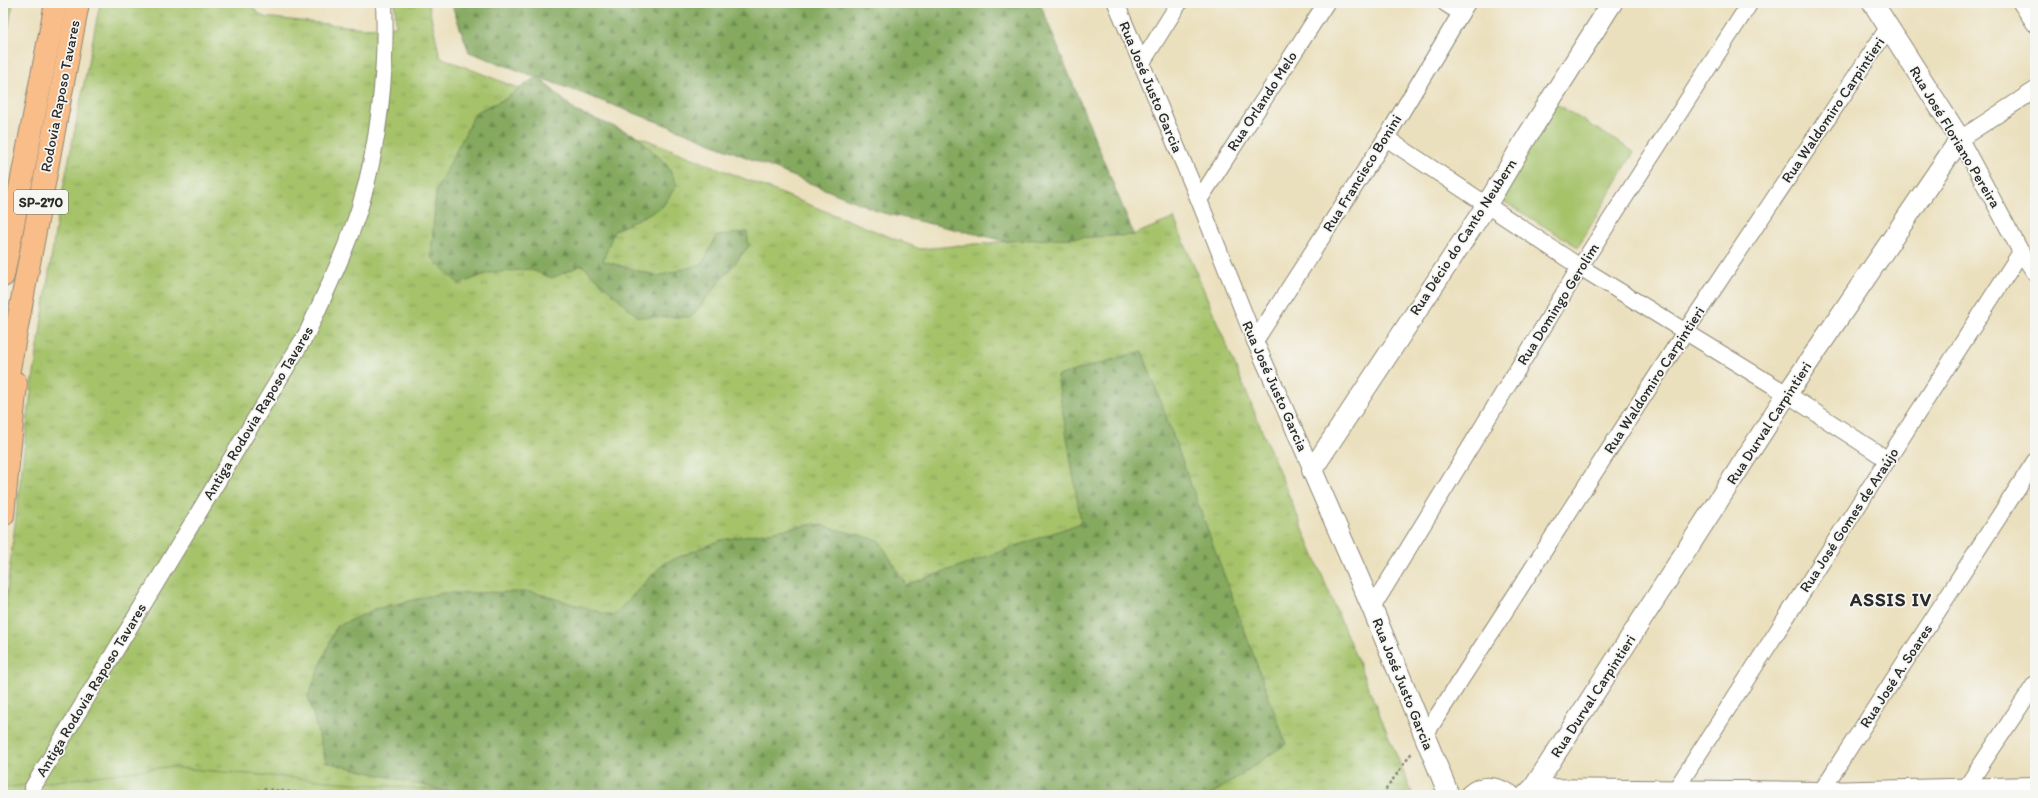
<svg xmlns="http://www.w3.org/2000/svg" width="2038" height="798" font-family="Itim,sans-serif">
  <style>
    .grass { fill: url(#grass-tufts); stroke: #68774b }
    .forest { fill: url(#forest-firs); stroke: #586a45 }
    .green { fill: #a6c36b; stroke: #68774b }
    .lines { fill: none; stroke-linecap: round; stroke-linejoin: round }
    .minor-casing { stroke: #8b8674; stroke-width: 18 }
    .tertiary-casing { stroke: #8b8674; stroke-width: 22 }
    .motorway-casing { stroke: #8b8674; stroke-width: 24 }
    .path { stroke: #8b8674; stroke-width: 2.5; stroke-dasharray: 3 3; stroke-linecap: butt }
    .minor { stroke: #fff; stroke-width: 16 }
    .tertiary { stroke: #fff; stroke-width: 20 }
    .motorway { stroke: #f8bd89; stroke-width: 22 }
    .labels { text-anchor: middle; stroke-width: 3.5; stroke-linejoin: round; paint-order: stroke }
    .shield { fill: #f6f6f2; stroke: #686867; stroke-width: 1 }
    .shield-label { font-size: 14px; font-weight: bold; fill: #2b2b2b }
    .street-label { font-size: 15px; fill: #2b2b2b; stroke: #f6f6f2 }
    .district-label { font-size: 19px; font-weight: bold; letter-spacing: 1px; fill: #2b2b2b; stroke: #f6f6f2 }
  </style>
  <defs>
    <pattern id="grass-tufts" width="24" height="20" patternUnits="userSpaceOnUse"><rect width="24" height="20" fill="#a6c36b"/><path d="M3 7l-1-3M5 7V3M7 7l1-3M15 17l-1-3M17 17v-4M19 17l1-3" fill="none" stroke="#879f58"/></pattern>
    <pattern id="forest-firs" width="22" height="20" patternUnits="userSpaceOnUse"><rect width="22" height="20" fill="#84a95f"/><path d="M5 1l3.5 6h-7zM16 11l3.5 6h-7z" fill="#6c8a4f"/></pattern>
  </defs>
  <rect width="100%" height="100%" fill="#f6f6f2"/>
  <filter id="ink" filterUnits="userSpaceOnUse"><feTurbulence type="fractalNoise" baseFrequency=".025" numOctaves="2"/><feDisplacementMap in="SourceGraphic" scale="8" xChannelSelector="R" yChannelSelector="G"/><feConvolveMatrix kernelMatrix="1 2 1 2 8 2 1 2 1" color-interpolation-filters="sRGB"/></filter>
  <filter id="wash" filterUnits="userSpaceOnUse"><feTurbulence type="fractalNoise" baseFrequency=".012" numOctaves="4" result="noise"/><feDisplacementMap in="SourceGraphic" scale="16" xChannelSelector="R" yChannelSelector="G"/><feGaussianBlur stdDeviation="0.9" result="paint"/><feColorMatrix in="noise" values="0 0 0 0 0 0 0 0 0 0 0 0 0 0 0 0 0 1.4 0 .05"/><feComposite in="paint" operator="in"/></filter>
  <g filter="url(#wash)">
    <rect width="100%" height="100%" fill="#ebe0bd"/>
    <path class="grass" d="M100,3H246L264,17L364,28L396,26L395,3H428L440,57L920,249L1020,240L1133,235L1174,218L1413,795H3V623L30,400L57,219Z"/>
    <g class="forest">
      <path d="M451,3H1040L1134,235L1006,241L883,213L687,133L538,77L577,112L637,136L667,165L677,185L662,207L614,231L603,261L658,276L702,264L717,236L747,232L749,246L691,317H638L582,265L552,278L529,269L489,273L459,284L431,257L436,191L476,112L505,99L536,77L469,52Z"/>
      <path d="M1142,351L1286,744L1211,795H463L326,762L308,696L336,627L375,609L443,593L532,592L613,616L664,563L721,540L815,524L879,540L906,585L1081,523L1057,376Z"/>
    </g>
    <g class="green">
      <path d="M3,3H13L3,56Z"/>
      <path d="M1555,103L1634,152L1578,247L1498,198Z"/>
      <path d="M166,767L490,795H3V788Z"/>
    </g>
  </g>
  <g filter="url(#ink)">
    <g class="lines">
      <defs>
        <g id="minor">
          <path d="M1116,3L1199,200L1255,341L1312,470"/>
          <path d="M1445,3L1461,13"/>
          <path d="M2021,3L2035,24"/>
          <path d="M1141,64L1179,3"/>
          <path d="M2035,90L1960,139L2021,252L2035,273"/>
          <path d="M1386,138L1580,267L1787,394L1888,460"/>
          <path d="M1199,200L1326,3"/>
          <path d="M1255,341L1386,138L1467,3"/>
          <path d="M1372,608L1580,267L1750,3"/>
          <path d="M1425,735L1685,332L1888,28"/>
          <path d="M33,787L307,333C326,292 345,252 359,210C379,147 387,69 384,3"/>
          <path d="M1534,787L1822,790L2035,785"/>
          <path d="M1676,789L2021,252"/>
          <path d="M1822,790L2035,461"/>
          <path d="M1969,794L1967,786L2035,684"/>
        </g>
        <g id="tertiary">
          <path d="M1449,795L1372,608L1312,470L1486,206L1528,135L1612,3"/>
          <path d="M1470,795C1482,784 1497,787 1510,795"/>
          <path d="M1526,795L1534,787L1787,394L1960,139L1873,3"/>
        </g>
        <g id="motorway">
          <path d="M3,276L56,3"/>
          <path d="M3,401L78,3"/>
          <path d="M3,515L16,383"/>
        </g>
      </defs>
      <use href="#minor" class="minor-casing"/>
      <use href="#tertiary" class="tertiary-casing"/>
      <use href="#motorway" class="motorway-casing"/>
      <g class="path">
        <path d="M234,795L264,789L323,795"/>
        <path d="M1382,795L1413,751"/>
      </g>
      <use href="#minor" class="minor"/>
      <use href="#tertiary" class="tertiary"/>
      <use href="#motorway" class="motorway"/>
    </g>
  </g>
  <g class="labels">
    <rect class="shield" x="14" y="190" width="54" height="24" rx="3"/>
    <g class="shield-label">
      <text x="41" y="207">SP-270</text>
    </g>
    <g class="street-label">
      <text transform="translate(1151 87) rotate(67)" y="5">Rua José Justo Garcia</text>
      <text transform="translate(60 96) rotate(-79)" y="5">Rodovia Raposo Tavares</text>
      <text transform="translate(1262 101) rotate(-57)" y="5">Rua Orlando Melo</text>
      <text transform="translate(1833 110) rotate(-56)" y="5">Rua Waldomiro Carpintieri</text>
      <text transform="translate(1955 137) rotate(59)" y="5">Rua José Floriano Pereira</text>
      <text transform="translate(1362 173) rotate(-58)" y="5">Rua Francisco Bonini</text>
      <text transform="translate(1463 237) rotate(-57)" y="5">Rua Décio do Canto Neubern</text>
      <text transform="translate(1558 304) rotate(-58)" y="5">Rua Domingo Gerolim</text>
      <text transform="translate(1654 380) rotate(-57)" y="5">Rua Waldomiro Carpintieri</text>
      <text transform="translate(1275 386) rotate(66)" y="5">Rua José Justo Garcia</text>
      <text transform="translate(258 413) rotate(-59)" y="5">Antiga Rodovia Raposo Tavares</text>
      <text transform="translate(1769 423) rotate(-57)" y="5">Rua Durval Carpintieri</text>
      <text transform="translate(1849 520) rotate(-57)" y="5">Rua José Gomes de Araújo</text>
      <text transform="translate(1896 676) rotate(-57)" y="5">Rua José A. Soares</text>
      <text transform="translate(1403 684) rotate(68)" y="5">Rua José Justo Garcia</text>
      <text transform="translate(91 690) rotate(-59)" y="5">Antiga Rodovia Raposo Tavares</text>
      <text transform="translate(1593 696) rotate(-57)" y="5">Rua Durval Carpintieri</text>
    </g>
    <g class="district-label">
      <text x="1891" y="606">ASSIS IV</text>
    </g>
  </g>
  <rect width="2038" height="798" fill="none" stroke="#f6f6f2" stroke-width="16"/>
</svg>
